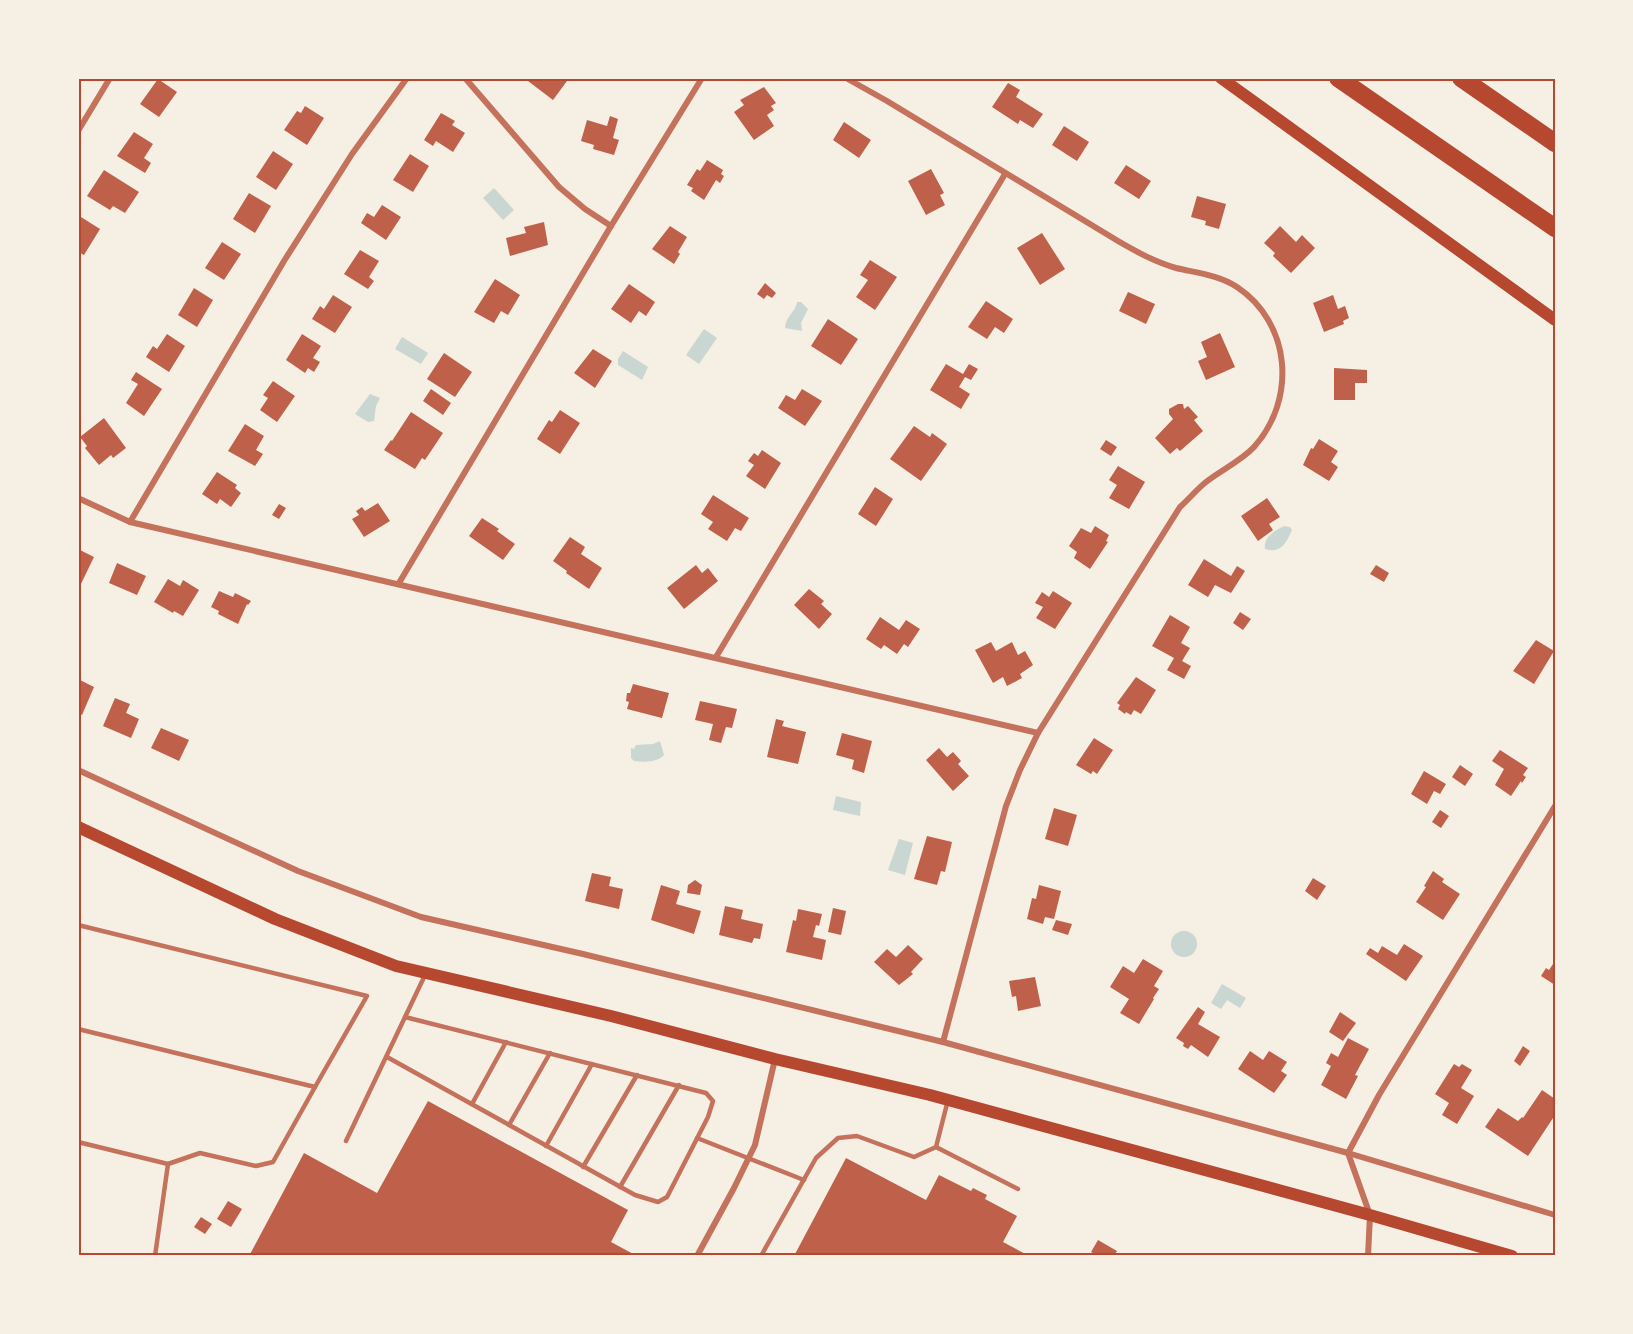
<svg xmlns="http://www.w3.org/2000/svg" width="1633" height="1334" font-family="'DM Sans',sans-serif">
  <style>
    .water { fill: #c9d6d2 }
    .building { fill: #bf614a }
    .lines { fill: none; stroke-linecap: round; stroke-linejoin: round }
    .service { stroke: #c5725c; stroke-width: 4.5 }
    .minor { stroke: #c5725c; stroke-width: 6 }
    .secondary { stroke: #b5482f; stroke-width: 12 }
    .motorway { stroke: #b5482f; stroke-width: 18 }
    .neatline { fill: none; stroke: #b5482f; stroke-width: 2 }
  </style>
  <rect width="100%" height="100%" fill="#f6efe4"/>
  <g class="water">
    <path d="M494,188L514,210L503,220L483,198Z"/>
    <path d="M797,302H801L808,309L801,323L802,331L785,328C786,315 796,312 797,302Z"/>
    <path d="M704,329L717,338L699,364L686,355Z"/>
    <path d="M402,337L428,353L421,364L395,349Z"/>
    <path d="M623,351L648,367L642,380L618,365V359Z"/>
    <path d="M370,394L380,398L376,406L374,421L368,422L355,414Z"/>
    <path d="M1284,526L1290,527L1292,530C1286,543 1281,554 1265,549C1263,537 1274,531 1284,526Z"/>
    <path d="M660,741L664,755C656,763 644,762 634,761L631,758V748L634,749L636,745L653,744Z"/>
    <path d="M836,796L861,802L860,816L833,810Z"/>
    <path d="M899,839L913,843L905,875L888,870Z"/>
    <circle cx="1184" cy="944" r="13"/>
    <path d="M1222,984L1246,998L1240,1008L1227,1000L1221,1009L1211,1003Z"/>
  </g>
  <g class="building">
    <path d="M530,78H566L565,80L567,81L553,100L528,81Z"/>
    <path d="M158,79L177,92L159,117L140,104Z"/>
    <path d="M1008,83L1020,90L1016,97L1043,114L1033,128L1020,120L1018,124L992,107Z"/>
    <path d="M764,87L776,103L771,106L774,110L767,115L774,126L754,140L734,112L744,105L740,100Z"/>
    <path d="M305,106L324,118L307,145L284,130L297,111L301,113Z"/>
    <path d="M441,113L455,121L452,125L465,133L453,152L436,141L433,146L424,140Z"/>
    <path d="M610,116L618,119L613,138L619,140L614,155L593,149L594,145L581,141L587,120L607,126Z"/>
    <path d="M844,122L871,140L859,158L833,140Z"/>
    <path d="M1064,126L1089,142L1077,161L1052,145Z"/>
    <path d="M134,132L153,144L144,158L151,163L145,173L117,156Z"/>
    <path d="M273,151L293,164L276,190L256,177Z"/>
    <path d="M410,154L429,166L413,192L393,180Z"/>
    <path d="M707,160L723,170L721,174L724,176L720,183L716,180L704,200L691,191L693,188L687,185L697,169L700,171Z"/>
    <path d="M1126,165L1151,181L1139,199L1114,183Z"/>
    <path d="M931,169L944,193L940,195L945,205L926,215L908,181Z"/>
    <path d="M104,170L139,192L125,213L113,206L110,210L87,196Z"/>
    <path d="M249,193L271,206L255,233L233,219Z"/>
    <path d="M1197,196L1226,204L1219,229L1205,225L1206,221L1191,217Z"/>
    <path d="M382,205L401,217L386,240L361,223L367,213L374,217Z"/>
    <path d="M81,217L100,229L84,255L78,252V218L80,219Z"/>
    <path d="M544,222L548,245L510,256L506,238L526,233L524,227Z"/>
    <path d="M670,226L687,237L678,252L680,254L674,264L652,249Z"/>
    <path d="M1280,226L1296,242L1302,235L1315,248L1291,273L1273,256L1275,253L1264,243Z"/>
    <path d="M1042,233L1065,269L1040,285L1017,248Z"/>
    <path d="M222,242L241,254L224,280L205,268Z"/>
    <path d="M360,250L379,261L369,277L374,281L368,289L344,274Z"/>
    <path d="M870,260L897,277L875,310L856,297L868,280L860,275Z"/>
    <path d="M495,279L520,295L508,315L501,311L494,323L474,312Z"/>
    <path d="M765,283L776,293L772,298L767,295L764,299L757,294Z"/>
    <path d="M629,284L655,302L646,316L639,311L631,323L611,309Z"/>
    <path d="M194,288L213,300L197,327L178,315Z"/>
    <path d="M1128,292L1155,304L1146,324L1119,311Z"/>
    <path d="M333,295L352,307L335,333L312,319L320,306L324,309Z"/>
    <path d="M1333,295L1338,309L1345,306L1349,318L1343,321L1344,324L1324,332L1313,303Z"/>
    <path d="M986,301L1013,319L1004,333L995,327L987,339L968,327Z"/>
    <path d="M828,319L858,339L841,365L811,346Z"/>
    <path d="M1220,333L1235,367L1206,380L1198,361L1207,357L1201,342Z"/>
    <path d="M167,334L185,346L169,372L146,357L153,346L157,349Z"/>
    <path d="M302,334L321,346L313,358L320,362L314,372L308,368L305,373L286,360Z"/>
    <path d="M593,349L612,361L595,388L574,373Z"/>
    <path d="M444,353L472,372L455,397L427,379Z"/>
    <path d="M946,364L963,374L969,364L978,369L971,380L965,377L959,387L970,394L961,409L930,390Z"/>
    <path d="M1334,368L1367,370V383H1355V400H1334Z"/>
    <path d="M136,372L162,389L144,416L126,403L138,384L131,380Z"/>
    <path d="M273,381L295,396L277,422L260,410L268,398L263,395Z"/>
    <path d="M431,389L451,403L443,415L423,401Z"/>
    <path d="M802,389L822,401L805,426L778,408L786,395L795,400Z"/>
    <path d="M1178,404H1183L1184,409L1188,406L1198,417L1194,420L1203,431L1180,451L1177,448L1170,454L1155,438L1173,419L1169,414V409Z"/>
    <path d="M560,410L580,423L560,454L537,439L549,420L552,422Z"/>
    <path d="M411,412L443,433L425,460L422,458L415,469L384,450L391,440L392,441Z"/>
    <path d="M104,418L126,448L113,458L111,455L99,465L85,448L87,446L80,437Z"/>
    <path d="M245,424L264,436L256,450L263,454L255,466L228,451Z"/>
    <path d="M914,426L930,437L932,433L947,444L921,481L890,459Z"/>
    <path d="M1319,439L1338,451L1331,462L1338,467L1329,481L1303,465L1311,448L1313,449Z"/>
    <path d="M1106,440L1117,447L1111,456L1100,449Z"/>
    <path d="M762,450L781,463L765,489L746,476L754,465L748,461L754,453L758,456Z"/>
    <path d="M1118,466L1145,482L1129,509L1109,498L1117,485L1109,480Z"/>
    <path d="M217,472L237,485L235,488L241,493L231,507L220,499L217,504L202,494Z"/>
    <path d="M875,487L893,499L876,526L858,514Z"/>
    <path d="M713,495L749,518L741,531L735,528L727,541L708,529L713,522L701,514Z"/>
    <path d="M1267,498L1280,517L1269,524L1273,530L1258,541L1241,516Z"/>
    <path d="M378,503L390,521L364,537L352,519L359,515L356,511L362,507L365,511Z"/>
    <path d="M279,504L286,508L279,519L272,515Z"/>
    <path d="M482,518L499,529L497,531L515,544L503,560L469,536Z"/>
    <path d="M1095,526L1109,535L1106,541L1108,542L1090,569L1074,558L1077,552L1069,546L1081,528L1091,533Z"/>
    <path d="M570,537L585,547L581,554L602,568L589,589L566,573L567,571L553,561Z"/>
    <path d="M78,549L94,557L78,590Z"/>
    <path d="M1204,559L1231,576L1237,566L1245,571L1231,593L1215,585L1208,597L1188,585Z"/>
    <path d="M117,563L146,576L137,595L109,583Z"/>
    <path d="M696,565L702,573L708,568L718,581L684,609L667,588Z"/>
    <path d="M1376,565L1389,573L1384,582L1370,574Z"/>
    <path d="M168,579L180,586L183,580L199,590L183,616L174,611L173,613L154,602Z"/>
    <path d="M809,589L824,601L821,604L832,614L819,629L794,605Z"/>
    <path d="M219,591L233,597L235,593L251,601L248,605L247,604L238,624L218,614L219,611L211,607Z"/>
    <path d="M1053,591L1072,603L1055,629L1036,618L1043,607L1035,603L1042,592L1049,597Z"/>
    <path d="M1240,612L1251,619L1243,630L1233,623Z"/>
    <path d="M1170,615L1190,627L1181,643L1190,648L1182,661L1191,666L1184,679L1167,670L1174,658L1152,646Z"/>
    <path d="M880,617L899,630L906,620L920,629L908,647L904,644L897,654L884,645L881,649L866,639Z"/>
    <path d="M1536,640L1554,651L1534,684L1513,671Z"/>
    <path d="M991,642L996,651L1012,642L1018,655L1025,651L1033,665L1020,674L1022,678L1007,686L1003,677L993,683L975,650Z"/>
    <path d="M1136,677L1156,690L1141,714L1134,710L1131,715L1126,712L1125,714L1118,709L1120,705L1117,703Z"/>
    <path d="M80,680L94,687L82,715L78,713V685Z"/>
    <path d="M633,684L669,693L662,718L627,709L629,702L626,701L627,693H630Z"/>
    <path d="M115,698L130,704L126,713L139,719L131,738L103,726Z"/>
    <path d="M700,701L737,709L732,728L726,727L721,743L709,740L713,724L695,720Z"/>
    <path d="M776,719L784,721L782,726L806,732L798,764L767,757Z"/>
    <path d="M161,728L189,740L179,761L151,748Z"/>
    <path d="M842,733L872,741L864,773L852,769L854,760L836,755Z"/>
    <path d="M1094,738L1113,750L1097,774L1093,771L1091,774L1076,765Z"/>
    <path d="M939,748L947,757L953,752L961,761L958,764L969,776L953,791L926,760Z"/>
    <path d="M1500,750L1528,768L1523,775L1526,777L1522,783L1521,781L1511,796L1495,785L1504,769L1492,761Z"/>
    <path d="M1460,765L1473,774L1465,786L1452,777Z"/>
    <path d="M1424,771L1446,784L1440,794L1434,791L1427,804L1411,794Z"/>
    <path d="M1054,808L1077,815L1068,846L1045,839Z"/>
    <path d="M1440,810L1449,816L1441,828L1432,822Z"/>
    <path d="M927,836L952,842L945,872L941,871L937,885L914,879Z"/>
    <path d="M1433,871L1444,879L1442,882L1460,894L1443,920L1416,902L1426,887L1424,886Z"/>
    <path d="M592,873L611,877L609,886L623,889L619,909L585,901Z"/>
    <path d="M1313,878L1326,886L1317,900L1305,891Z"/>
    <path d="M695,880L702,885L700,895L687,893L688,885Z"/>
    <path d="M661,885L680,891L676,904L701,911L694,934L651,920Z"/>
    <path d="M1039,885L1061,891L1054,919L1045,917L1043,924L1027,919L1032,898L1036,899Z"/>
    <path d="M725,906L743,910L741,919L763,924L760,939L754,938L752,943L719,935Z"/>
    <path d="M833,908L846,911L841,935L828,932Z"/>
    <path d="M798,909L822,914L819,926L816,925L813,937L826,940L822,960L786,952L793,920L796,921Z"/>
    <path d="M1056,920L1072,924L1068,935L1052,930Z"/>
    <path d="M1404,944L1423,956L1406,981L1366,954L1370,948L1378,953L1382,946L1397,955Z"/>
    <path d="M908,945L923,959L911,972L913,974L899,985L874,962L887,949L896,957Z"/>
    <path d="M1143,959L1163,971L1154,986L1159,989L1153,998L1154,999L1139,1024L1120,1013L1129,999L1110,987L1123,966L1134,973Z"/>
    <path d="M1555,961V985L1541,976L1546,968L1549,970Z"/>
    <path d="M1035,977L1041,1006L1018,1011L1016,996L1012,997L1009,981Z"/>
    <path d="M1198,1007L1205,1012L1198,1024L1220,1037L1208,1057L1191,1045L1188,1049L1183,1046L1184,1043L1176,1038Z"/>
    <path d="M1340,1012L1356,1023L1343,1041L1329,1032Z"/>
    <path d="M1348,1038L1369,1049L1355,1075L1358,1076L1346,1099L1321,1085L1331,1066L1326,1063L1331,1053L1338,1057Z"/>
    <path d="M1523,1046L1530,1051L1520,1066L1514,1061Z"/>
    <path d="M1250,1051L1263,1060L1269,1051L1287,1062L1281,1071L1287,1075L1274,1093L1238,1069Z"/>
    <path d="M1454,1064L1459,1067L1462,1064L1472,1070L1461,1088L1474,1096L1457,1124L1442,1115L1449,1103L1435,1094Z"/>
    <path d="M1542,1090L1555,1099V1115L1528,1156L1485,1127L1498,1108L1518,1121L1522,1117L1523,1118Z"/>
    <path d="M428,1101L628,1210L611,1242L637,1256H249L304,1153L377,1193Z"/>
    <path d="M846,1158L926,1200L939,1175L971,1191L973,1188L987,1195L985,1199L1017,1216L1003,1242L1029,1256H794Z"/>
    <path d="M228,1201L242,1209L231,1227L217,1219Z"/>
    <path d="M201,1217L212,1224L205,1234L194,1227Z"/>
    <path d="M1098,1240L1117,1251L1114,1256H1091L1093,1253L1091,1252Z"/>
  </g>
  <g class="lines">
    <g class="service">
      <path d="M78,925L367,996L315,1087L78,1029"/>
      <path d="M387,1057L635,1195L658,1202L667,1197L708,1117L713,1101L706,1093L405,1017"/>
      <path d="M472,1104L506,1042"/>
      <path d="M509,1125L550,1053"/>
      <path d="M697,1138L804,1180"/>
      <path d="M346,1141L426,973"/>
      <path d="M78,1142L168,1164L200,1153L256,1166L273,1162L315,1087"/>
      <path d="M546,1146L592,1064"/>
      <path d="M936,1147L1018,1189"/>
      <path d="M936,1147L948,1100"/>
      <path d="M583,1167L637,1075"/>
      <path d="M620,1187L679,1085"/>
      <path d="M155,1256L168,1164"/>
      <path d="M761,1256L816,1158L838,1138L857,1136L914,1157L936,1147"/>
    </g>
    <g class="minor">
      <path d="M465,78L559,187L585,209L611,226"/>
      <path d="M846,78L887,101L1118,241C1137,252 1155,262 1176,268C1197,273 1219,275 1237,287C1291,323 1297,399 1254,447C1241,461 1221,470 1206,482C1197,489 1189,499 1180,507L1038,733L1020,770L1006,806L943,1042"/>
      <path d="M78,131L110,78"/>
      <path d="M78,498L130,522L1038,733"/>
      <path d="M130,522L284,261L352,154L407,78"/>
      <path d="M399,583L611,226L702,78"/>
      <path d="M716,657L1005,174"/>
      <path d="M78,770L298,871L421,917L583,954L943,1042L1348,1153L1555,1215"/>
      <path d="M697,1256L734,1188L755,1145L775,1059"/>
      <path d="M1368,1256L1370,1215L1348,1153L1379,1095L1555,806"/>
    </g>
    <g class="secondary">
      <path d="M1221,78L1555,320"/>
      <path d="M78,827L275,919L396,966L611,1016L775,1059L930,1095L1370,1215L1512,1256"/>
    </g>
    <g class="motorway">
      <path d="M1338,78L1555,228"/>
      <path d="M1461,78L1555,143"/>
    </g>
  </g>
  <rect width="1633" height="1334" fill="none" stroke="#f6efe4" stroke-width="159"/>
  <rect x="80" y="80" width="1474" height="1174" class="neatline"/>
</svg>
